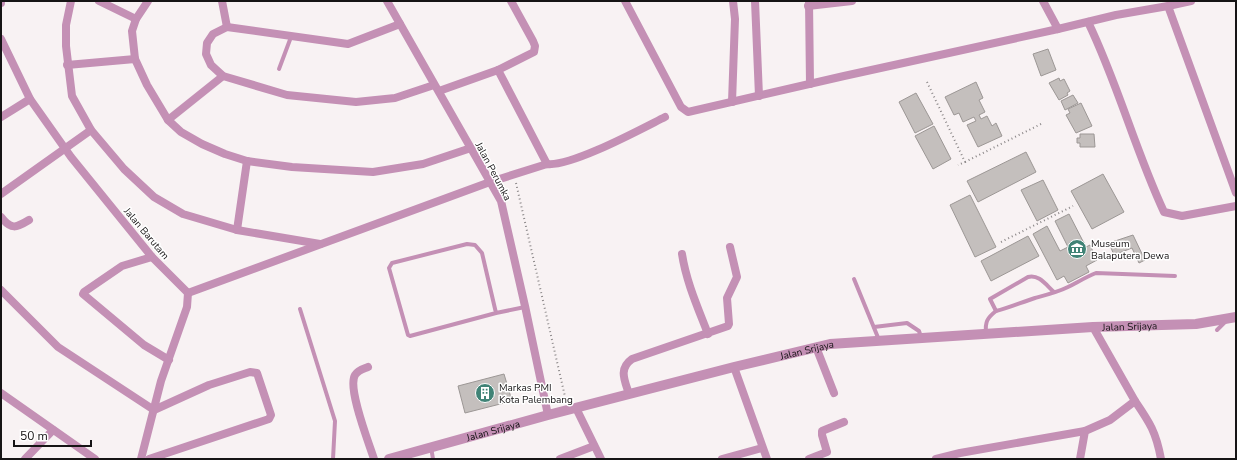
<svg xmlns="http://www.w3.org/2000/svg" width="1237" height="460" font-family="'Nunito Sans',sans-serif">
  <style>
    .building { fill: #c4bfbd; stroke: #9c9795 }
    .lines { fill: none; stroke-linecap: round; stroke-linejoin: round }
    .path { stroke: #8b8788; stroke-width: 2; stroke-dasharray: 1 3; stroke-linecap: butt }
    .service { stroke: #c490b5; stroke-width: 4 }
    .minor { stroke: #c490b5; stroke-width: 8 }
    .tertiary { stroke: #c490b5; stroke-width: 10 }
    .labels { text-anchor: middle; stroke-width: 3; stroke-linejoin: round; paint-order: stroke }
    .street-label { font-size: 10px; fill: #161415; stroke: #fff }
    .poi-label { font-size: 10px; fill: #161415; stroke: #fff; text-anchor: start }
  </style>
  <rect width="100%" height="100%" fill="#f8f2f3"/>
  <g class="building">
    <path d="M1048,49L1056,70L1041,76L1033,54Z"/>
    <path d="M1059,78L1060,81L1064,79L1070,91L1067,93L1068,95L1059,100L1049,83Z"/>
    <path d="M976,82L983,98L979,100L985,112L979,115L981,119L987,116L992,126L996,123L1002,136L978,147L967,125L976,121L974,117L963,122L959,113L954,115L945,97Z"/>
    <path d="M916,93L933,124L915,133L899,102Z"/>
    <path d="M1073,95L1078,103L1065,110L1061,101Z"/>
    <path d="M1081,103L1092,126L1076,133L1066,115L1070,113L1068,109Z"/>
    <path d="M934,126L951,159L933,169L915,136Z"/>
    <path d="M1080,134H1094L1095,147H1080V143H1077V138H1080Z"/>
    <path d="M1026,152L1036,172L978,202L967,181Z"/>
    <path d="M1103,174L1124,212L1092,229L1071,191Z"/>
    <path d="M1043,180L1058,210L1037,221L1021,190Z"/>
    <path d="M970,195L996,247L975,257L950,205Z"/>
    <path d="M1069,214L1086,247L1090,245L1097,260L1086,266L1089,272L1068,283L1064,276L1057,280L1033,234L1047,226L1060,251L1068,247L1055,221Z"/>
    <path d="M1133,235L1145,260L1139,263L1132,248L1114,255L1109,243Z"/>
    <path d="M1028,236L1039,256L991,281L981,261Z"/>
    <path d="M504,374L512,401L465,413L458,386Z"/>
  </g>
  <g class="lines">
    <g class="path">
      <path d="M927,82L965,162L958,165"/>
      <path d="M965,162L1043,123"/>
      <path d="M516,183L566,401"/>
      <path d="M1001,242L1073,206"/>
    </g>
    <g class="service">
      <path d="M279,69L291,37"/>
      <path d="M854,279L879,340"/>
      <path d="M1054,292C1046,285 1039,274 1028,277L990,299L996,311C1009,308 1022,302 1035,298C1046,295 1058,292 1068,287C1078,282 1086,277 1096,273L1175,276"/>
      <path d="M300,309L335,421L333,459"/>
      <path d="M496,313L482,253L475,245L467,244L392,263L389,268L408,335L410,336L496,313L525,307"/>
      <path d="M874,327L907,323L919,331L921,337"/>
      <path d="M1217,330L1226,321"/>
      <path d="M986,333C985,322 987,318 996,311"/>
      <path d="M431,447L433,459"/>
    </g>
    <g class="minor">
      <path d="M71,1L66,25V46L72,96L91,130L124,169L154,197L183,214L237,230L320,244"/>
      <path d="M99,1L136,19"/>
      <path d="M148,1L136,19L132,31L135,59L147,85L168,120L181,132L202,144L225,154L247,161L292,167L373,172L423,164L471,148"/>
      <path d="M222,1L227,27"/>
      <path d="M387,1L501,201L525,306L548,415"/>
      <path d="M625,1L681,107L688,112L844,76L1058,29L1116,15L1168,6L1191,1"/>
      <path d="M755,1L759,96"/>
      <path d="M809,1L810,84"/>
      <path d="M1043,1L1058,29"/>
      <path d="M1,3V1"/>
      <path d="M808,6L852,1"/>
      <path d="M1168,6L1236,193"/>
      <path d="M1088,22C1118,84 1135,150 1164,212L1182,216L1236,206"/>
      <path d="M400,24L348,44L227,27L213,34L207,43L206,54L211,65L223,76L287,95L356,102L395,98L434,85"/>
      <path d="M1,39L30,99L71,157L152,257L188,293L187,307L161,381L141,459"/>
      <path d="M67,65L135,59"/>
      <path d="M498,70L547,164"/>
      <path d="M439,91L498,70L534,52L535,46L533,41L511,1"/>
      <path d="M732,102L735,19L733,1"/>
      <path d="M1,117L30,99"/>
      <path d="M168,120L223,76"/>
      <path d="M1,194L91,130"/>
      <path d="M1,217C11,230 16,228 29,220"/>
      <path d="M237,230L247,161"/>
      <path d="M682,254C686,281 698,308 708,334"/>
      <path d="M152,257L122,266L84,292L83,294L144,345L169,360"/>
      <path d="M1,290L58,347L154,410L209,385L250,372L257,373L271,415L269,419L149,459"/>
      <path d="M188,293L490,182L547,164C571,167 641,129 665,117"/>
      <path d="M816,347L834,393"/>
      <path d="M368,367C363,369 358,370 355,375C347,388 369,443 374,459"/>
      <path d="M734,367L767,459"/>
      <path d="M1,393L95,459"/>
      <path d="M629,394C625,381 618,369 632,359L728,326L729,324L727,298L737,277L730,247"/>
      <path d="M1135,401C1150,423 1156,432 1161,459"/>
      <path d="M576,408L601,459"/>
      <path d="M25,459L53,430"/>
      <path d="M560,459L594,446"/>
      <path d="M722,459L762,448"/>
      <path d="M809,459L827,452L822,435V431L844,422"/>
      <path d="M936,459L960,453L1085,431"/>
      <path d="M1080,459L1085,431L1110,420L1135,401L1093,327"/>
    </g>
    <path class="tertiary" id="s1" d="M389,459L548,415L734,367L830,344L1093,327L1196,324L1236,317"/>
  </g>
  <defs>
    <symbol id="museum-disc" viewBox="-11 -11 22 22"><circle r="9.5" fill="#408376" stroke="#fff"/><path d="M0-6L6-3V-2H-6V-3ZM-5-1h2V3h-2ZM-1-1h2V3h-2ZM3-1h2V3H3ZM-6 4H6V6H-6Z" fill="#fff"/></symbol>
    <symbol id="building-disc" viewBox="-11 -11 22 22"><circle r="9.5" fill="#408376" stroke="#fff"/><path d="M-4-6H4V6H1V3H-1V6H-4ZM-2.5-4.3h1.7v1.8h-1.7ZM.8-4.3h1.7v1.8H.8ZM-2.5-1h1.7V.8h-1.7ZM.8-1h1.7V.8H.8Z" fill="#fff"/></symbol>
  </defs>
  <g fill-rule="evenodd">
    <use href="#museum-disc" x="1066" y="238" width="22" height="22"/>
    <use href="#building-disc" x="474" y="382" width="22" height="22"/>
  </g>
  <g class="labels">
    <g class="street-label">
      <text transform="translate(494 171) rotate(62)" y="4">Jalan Perumka</text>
      <text transform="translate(147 233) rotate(50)" y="4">Jalan Barutam</text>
      <text dy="4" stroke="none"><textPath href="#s1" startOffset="756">Jalan Srijaya</textPath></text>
      <text dy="4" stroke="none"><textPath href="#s1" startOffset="432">Jalan Srijaya</textPath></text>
      <text dy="4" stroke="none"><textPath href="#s1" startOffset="108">Jalan Srijaya</textPath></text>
    </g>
    <g class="poi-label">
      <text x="1091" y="247">Museum<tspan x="1091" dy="12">Balaputera Dewa</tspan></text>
      <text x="499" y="391">Markas PMI<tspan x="499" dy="12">Kota Palembang</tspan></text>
    </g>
  </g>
  <rect width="1237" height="460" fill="none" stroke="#161415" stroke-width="4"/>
  <path d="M14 440v6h77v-6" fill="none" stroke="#161415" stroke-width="2"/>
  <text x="20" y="440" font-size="12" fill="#161415" stroke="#ffffff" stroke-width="3" paint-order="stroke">50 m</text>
</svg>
